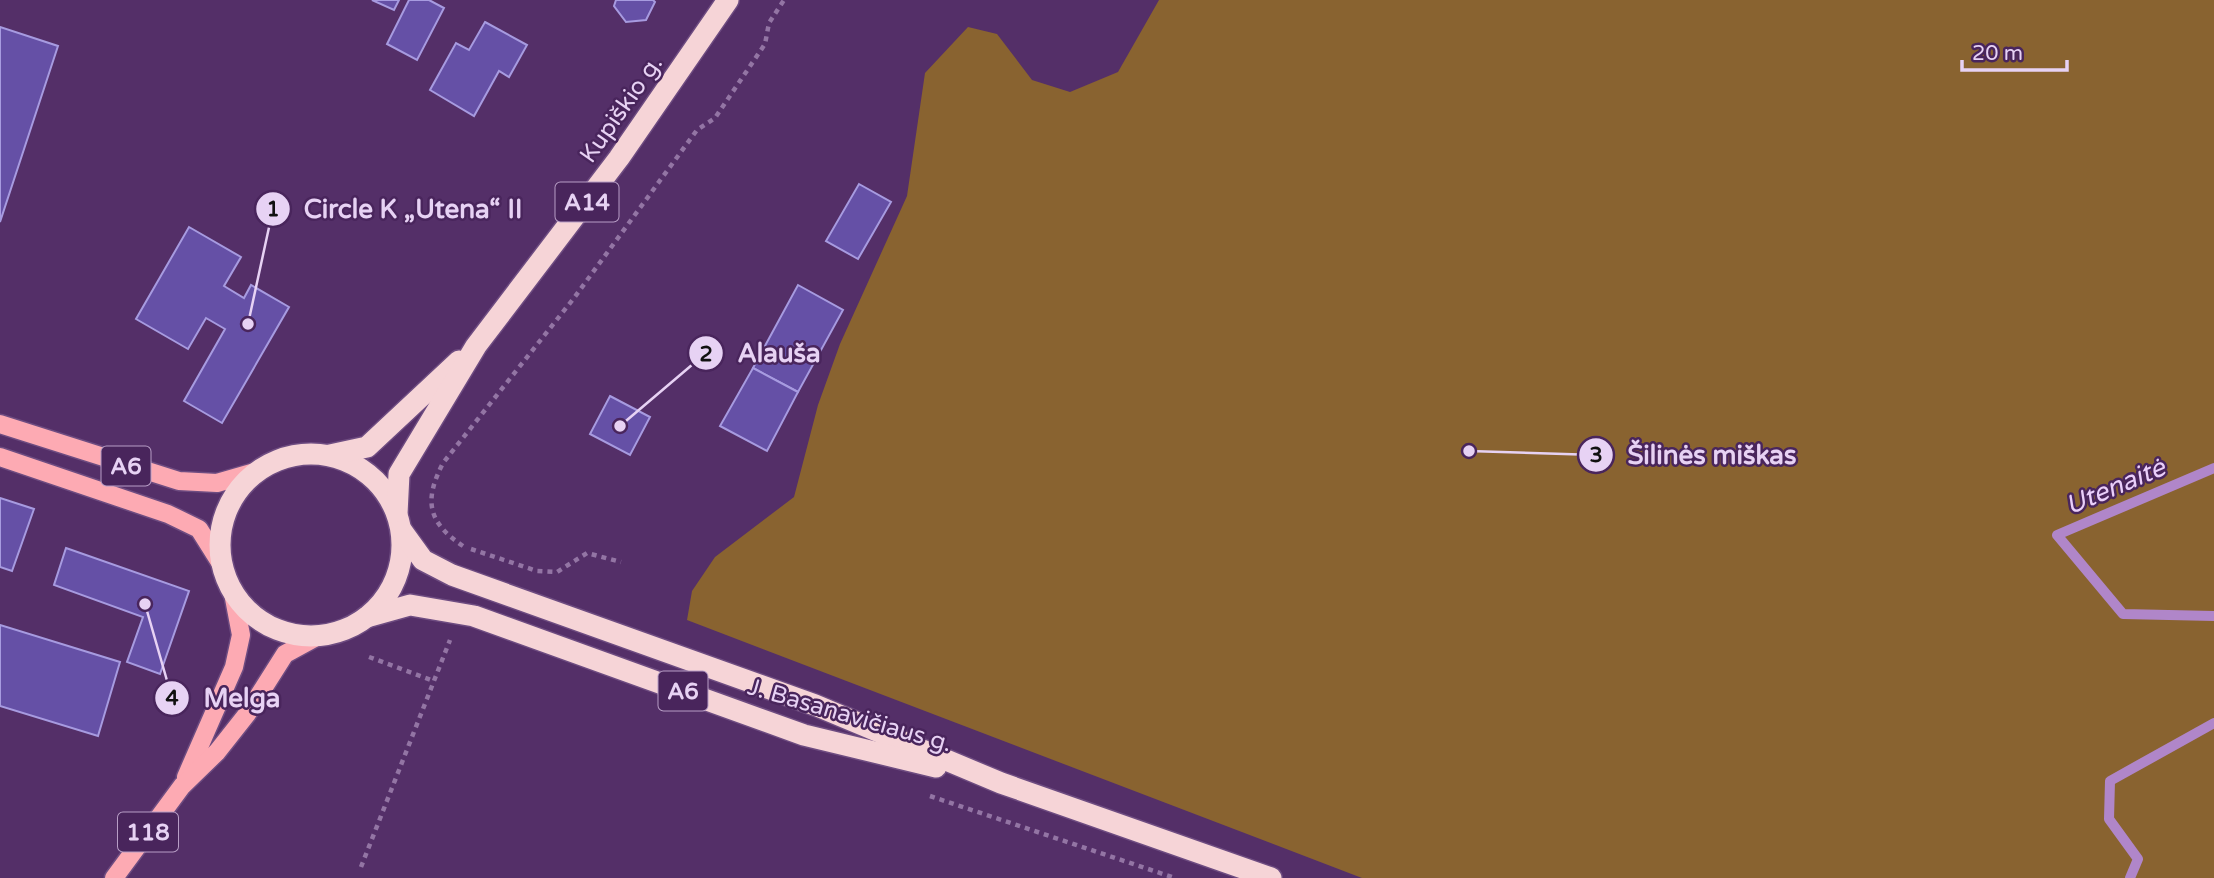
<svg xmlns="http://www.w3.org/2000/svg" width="2214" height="878" font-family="'Varela Round',sans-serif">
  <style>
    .green { fill: #896330 }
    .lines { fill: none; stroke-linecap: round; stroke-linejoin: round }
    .stream { stroke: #b086c9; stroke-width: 10 }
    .building { fill: #6550a6; stroke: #a79be0; stroke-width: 2 }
    .major-casing { stroke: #6e4c81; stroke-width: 21 }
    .highway-casing { stroke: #6e4c81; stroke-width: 24 }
    .path { stroke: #9375a4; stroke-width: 4.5; stroke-dasharray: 5 5; stroke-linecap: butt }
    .major { stroke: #fdaab3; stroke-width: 18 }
    .highway { stroke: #f6d4d7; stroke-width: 21 }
    .labels { text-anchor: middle; stroke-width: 5; stroke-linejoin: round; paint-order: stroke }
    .shield { fill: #49255c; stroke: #b89ec6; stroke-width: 2 }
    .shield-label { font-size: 23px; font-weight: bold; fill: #e7d2f4 }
    .street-label { font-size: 24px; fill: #e7d2f4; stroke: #49255c }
    .water-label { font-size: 26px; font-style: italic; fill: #eacffa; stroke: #49255c }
    .leader { fill: none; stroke: #e7d2f4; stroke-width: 2.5 }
    .callout-dot { fill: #e7d2f4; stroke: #49255c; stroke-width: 2.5 }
    .mark-label { font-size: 21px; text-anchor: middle; font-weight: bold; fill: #111 }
    .callout-label { font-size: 26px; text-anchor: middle; font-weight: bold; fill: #e7d2f4; stroke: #49255c; stroke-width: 5; stroke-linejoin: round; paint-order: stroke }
  </style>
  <rect width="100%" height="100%" fill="#542f68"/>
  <path class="green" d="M1159,0H2214V878H1362L687,620L692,591L715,557L794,497L818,405L840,344L907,196L925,73L968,27L997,34L1032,80L1070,92L1118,72Z"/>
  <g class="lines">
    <g class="stream">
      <path d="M2214,468L2057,535L2123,614L2214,616"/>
      <path d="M2130,878L2138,859L2109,819L2110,781L2214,723"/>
    </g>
  </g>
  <g class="building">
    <path d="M372,0H399L394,10Z"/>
    <path d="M409,0H429L444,8L417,60L387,44Z"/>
    <path d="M616,0H653L655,2L646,20L626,22L614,6Z"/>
    <path d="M485,22L527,45L509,77L499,71L474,116L430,90L456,43L469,50Z"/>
    <path d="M0,27L58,46L0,222Z"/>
    <path d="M859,184L891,202L858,259L826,241Z"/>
    <path d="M189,227L241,257L224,286L244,298L251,285L289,307L222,423L184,401L225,329L206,318L188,349L136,319Z"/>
    <path d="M798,285L843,310L798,392L753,368Z"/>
    <path d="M753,368L798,392L767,451L720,426Z"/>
    <path d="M610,396L650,417L630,455L590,434Z"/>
    <path d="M0,498L34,509L12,571L0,567Z"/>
    <path d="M66,548L189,591L160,674L127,662L143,617L54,585Z"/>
    <path d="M0,625L120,662L98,736L0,706Z"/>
  </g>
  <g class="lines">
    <defs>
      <g id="major">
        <path d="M0,424L179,481L217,483L255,472"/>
        <path d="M0,457L168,514L199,529L221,564"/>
        <path d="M186,777L234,667L241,635L233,593"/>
        <path d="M114,878L182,786L217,752L247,714L285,654L318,636"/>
      </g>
      <g id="highway">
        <circle cx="311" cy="545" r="91"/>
        <path d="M330,455L367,447L459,361"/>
        <path d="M397,514L399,474L476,346L619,158L728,0"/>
        <path d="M402,531L423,560L452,575L815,705L1001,783L1271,878"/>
        <path d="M367,617L410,605L474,616L804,735L936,767"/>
      </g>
    </defs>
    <use href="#major" class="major-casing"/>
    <use href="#highway" class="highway-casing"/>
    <g class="path">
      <path d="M463,546C427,522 424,500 443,463L574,298L697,130L715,118L765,44L769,23L784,0"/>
      <path d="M471,549L537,571L557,572L587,553L621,562"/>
      <path d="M369,657L434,681"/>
      <path d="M930,796L1175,878"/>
      <path d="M361,867L450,640"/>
    </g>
    <use href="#major" class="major"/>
    <use href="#highway" class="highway"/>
  </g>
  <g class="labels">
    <g class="shield">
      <rect x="555.5" y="182.5" width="63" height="39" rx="5"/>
      <rect x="101.5" y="446.5" width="49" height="39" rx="5"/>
      <rect x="658.5" y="671.5" width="49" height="39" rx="5"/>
      <rect x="118" y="812.5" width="60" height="39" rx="5"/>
    </g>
    <g class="shield-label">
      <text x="587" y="210">A14</text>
      <text x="126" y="474">A6</text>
      <text x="683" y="699">A6</text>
      <text x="148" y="840">118</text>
    </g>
    <g class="street-label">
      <text transform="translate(621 109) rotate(-55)" y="8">Kupiškio g.</text>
      <text transform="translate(850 715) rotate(16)" y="8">J. Basanavičiaus g.</text>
    </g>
    <g class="water-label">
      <text transform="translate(2115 486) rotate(-23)" y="9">Utenaitė</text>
    </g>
  </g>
  <path class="leader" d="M248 324L273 209M620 426L706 353M1469 451L1596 455M145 604L172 698"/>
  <g class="callout-dot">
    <circle cx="248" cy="324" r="7"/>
    <circle cx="620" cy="426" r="7"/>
    <circle cx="1469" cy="451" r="7"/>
    <circle cx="145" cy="604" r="7"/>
    <circle cx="273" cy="209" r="18"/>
    <circle cx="706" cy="353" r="18"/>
    <circle cx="1596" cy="455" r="18"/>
    <circle cx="172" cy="698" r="18"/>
  </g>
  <g class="mark-label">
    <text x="273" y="216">1</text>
    <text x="706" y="361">2</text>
    <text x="1596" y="462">3</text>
    <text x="172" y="705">4</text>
  </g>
  <g class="callout-label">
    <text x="413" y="218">Circle K „Utena“ II</text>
    <text x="779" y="362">Alauša</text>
    <text x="1712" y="464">Šilinės miškas</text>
    <text x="242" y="707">Melga</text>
  </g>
  <path d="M1962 60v10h105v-10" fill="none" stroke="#e7d2f4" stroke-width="3.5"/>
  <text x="1972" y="60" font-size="21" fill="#e7d2f4" stroke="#49255c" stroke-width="5" paint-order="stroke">20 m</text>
</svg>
